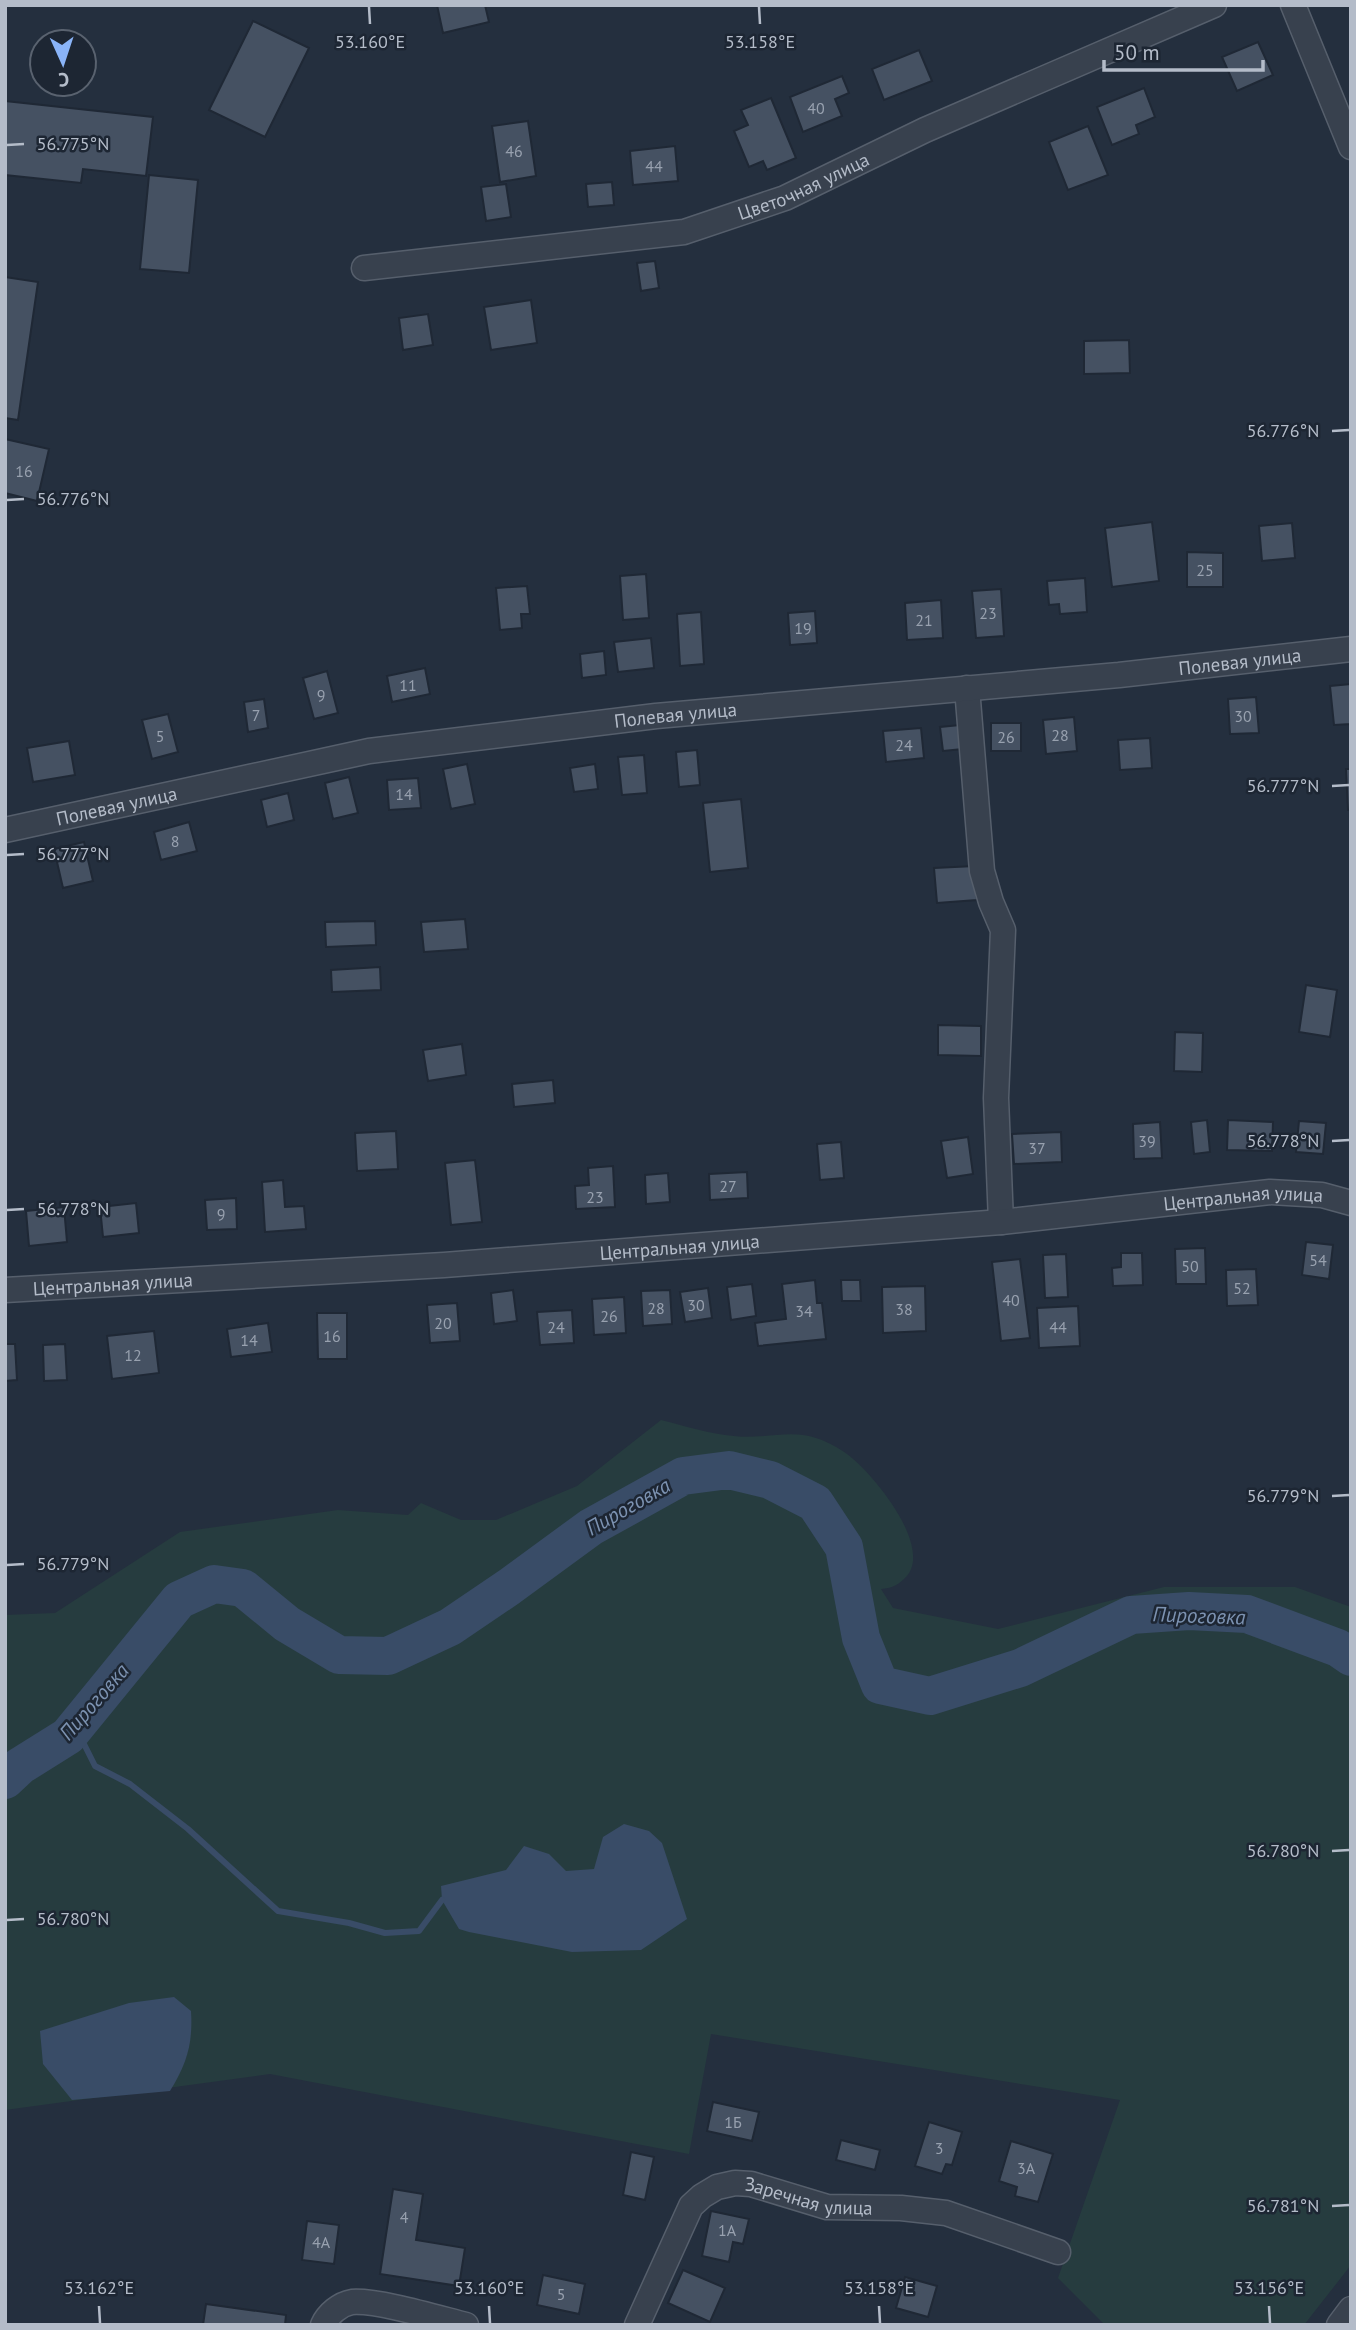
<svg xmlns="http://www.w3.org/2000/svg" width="1356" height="2330" font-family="'PT Sans',sans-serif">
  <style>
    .green { fill: #263c3f }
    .water { fill: #394c67 }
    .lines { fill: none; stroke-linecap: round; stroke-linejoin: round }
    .stream { stroke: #394c67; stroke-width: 6 }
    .river { stroke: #394c67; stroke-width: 38 }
    .building { fill: #455162; stroke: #1f2835; stroke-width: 2 }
    .minor-casing { stroke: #565f6c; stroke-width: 27 }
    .minor { stroke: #38414e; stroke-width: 24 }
    .ticks { fill: none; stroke: #b4bcc9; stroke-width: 2.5 }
    .labels { text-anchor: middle; stroke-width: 5; stroke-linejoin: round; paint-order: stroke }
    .number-label { font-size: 16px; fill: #98a1af }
    .street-label { font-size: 19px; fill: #b4bcc9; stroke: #1d2633 }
    .water-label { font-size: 21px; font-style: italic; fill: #7c92b1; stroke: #1d2633 }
    .ticks-label { font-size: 18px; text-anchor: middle; fill: #b4bcc9; stroke: #1d2633; stroke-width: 5; stroke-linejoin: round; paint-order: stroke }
  </style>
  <rect width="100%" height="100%" fill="#242f3e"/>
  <path class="green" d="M661,1420C685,1426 710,1434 734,1436C763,1440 791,1428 819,1439C828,1442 840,1449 847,1454C872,1472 937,1550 904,1579C896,1586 892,1588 881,1589L893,1608L998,1629L1164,1587H1295L1351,1607V2265L1304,2325H1105L1058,2278L1120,2100L711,2034L689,2154L270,2074L5,2110V1615L55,1613L180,1532L338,1510L408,1515L421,1503L461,1520H496L577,1486Z"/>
  <g class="water">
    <path d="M624,1824L649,1831L662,1843L687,1919L641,1950L572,1952L469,1932L459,1929L442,1900L441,1886L506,1870L524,1846L549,1854L566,1871L594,1869L603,1837Z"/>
    <path d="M174,1997L191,2011C193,2044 187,2063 170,2091L72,2100L43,2064L40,2031L129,2003Z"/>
  </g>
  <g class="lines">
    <path class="stream" d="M68,1736L83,1742L95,1766L130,1784L188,1829L278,1911L349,1923L385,1933L419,1931L442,1900"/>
    <path class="river" d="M5,1780L20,1766L68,1736L179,1600L214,1584L243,1588L287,1624L339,1655L388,1656L450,1627L509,1587L591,1527L683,1476L729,1470L770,1480L815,1503L844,1547L861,1638L880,1685L930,1696L1020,1668L1131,1615L1189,1611L1247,1614L1338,1648L1351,1657"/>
  </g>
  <g class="building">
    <path d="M437,5H485L489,22L443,33Z"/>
    <path d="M253,21L309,48L265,137L209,110Z"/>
    <path d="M1258,42L1273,75L1237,91L1222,57Z"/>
    <path d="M919,50L932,81L884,100L872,69Z"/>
    <path d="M842,76L849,93L835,99L842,116L803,132L790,97Z"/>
    <path d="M1144,88L1155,117L1136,125L1139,134L1112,145L1097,107Z"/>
    <path d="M771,98L796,158L767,170L763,161L749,167L734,131L748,125L741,110Z"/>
    <path d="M5,101L153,117L146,176L83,169L81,183L5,175Z"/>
    <path d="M528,121L536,176L500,182L492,126Z"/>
    <path d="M1088,126L1108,175L1068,190L1049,142Z"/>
    <path d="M675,146L678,181L633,185L630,151Z"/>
    <path d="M149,175L198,180L189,273L140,269Z"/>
    <path d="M612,182L614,205L588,207L586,184Z"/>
    <path d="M506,184L511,217L486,221L481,187Z"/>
    <path d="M655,261L659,288L641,291L637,263Z"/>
    <path d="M5,277L38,282L18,420L5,418Z"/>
    <path d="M531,300L537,343L491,350L484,307Z"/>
    <path d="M428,314L433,345L403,350L399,318Z"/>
    <path d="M1129,340L1130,373L1084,374V341Z"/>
    <path d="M5,439L49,449L37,501L5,493Z"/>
    <path d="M1152,522L1159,581L1112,587L1105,528Z"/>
    <path d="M1292,523L1295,558L1262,561L1259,526Z"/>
    <path d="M1187,552L1223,553V587H1187Z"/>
    <path d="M646,574L649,618L623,620L620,576Z"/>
    <path d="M1085,578L1087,612L1060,614L1059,604L1049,605L1047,581Z"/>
    <path d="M527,586L530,614H521L522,628L500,630L496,588Z"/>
    <path d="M1001,589L1004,636L976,638L972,591Z"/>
    <path d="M941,600L943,638L907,640L905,603Z"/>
    <path d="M815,611L817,643L790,645L788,613Z"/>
    <path d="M701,612L704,664L680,666L677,614Z"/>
    <path d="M651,638L654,668L618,672L614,642Z"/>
    <path d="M604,651L606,675L582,678L580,654Z"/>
    <path d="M425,668L430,694L392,702L387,676Z"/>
    <path d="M327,671L338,713L314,719L303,678Z"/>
    <path d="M1351,684V724L1334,725L1330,686Z"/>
    <path d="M1256,697L1259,733L1230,734L1228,699Z"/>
    <path d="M264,699L268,728L248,732L244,702Z"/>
    <path d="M168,714L178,752L152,759L142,720Z"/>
    <path d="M1074,717L1077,751L1046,754L1043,720Z"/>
    <rect x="991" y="723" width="30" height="28"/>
    <path d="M960,725L963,749L943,751L940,727Z"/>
    <path d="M921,728L924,758L886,762L883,731Z"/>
    <path d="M1150,738L1152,768L1120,770L1118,740Z"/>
    <path d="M69,741L75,775L33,782L27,748Z"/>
    <path d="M697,750L700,785L679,787L676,752Z"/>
    <path d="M644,755L647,793L622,795L618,757Z"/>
    <path d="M467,764L475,804L451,809L443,769Z"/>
    <path d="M595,764L598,789L574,792L570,768Z"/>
    <path d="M1346,769H1351V810H1348Z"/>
    <path d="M349,777L358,813L333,819L325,783Z"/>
    <path d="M418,778L421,808L389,810L387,780Z"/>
    <path d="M288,793L294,820L267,827L261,800Z"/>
    <path d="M741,799L748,868L710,872L703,803Z"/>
    <path d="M189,822L197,851L161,860L154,832Z"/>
    <path d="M84,842L93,881L63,888L54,849Z"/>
    <path d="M975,866L977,900L937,903L934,868Z"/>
    <path d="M465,919L468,949L424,952L421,922Z"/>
    <path d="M375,921L376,945L326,947L325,922Z"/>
    <path d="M380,967L381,990L332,992L331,970Z"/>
    <path d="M1306,985L1337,990L1330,1037L1299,1032Z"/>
    <path d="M938,1025L981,1026V1056L938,1055Z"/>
    <path d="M1175,1032L1203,1033L1202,1072L1174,1071Z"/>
    <path d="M462,1044L466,1075L428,1081L423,1050Z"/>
    <path d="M553,1080L555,1103L514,1107L512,1084Z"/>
    <path d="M1207,1120L1210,1152L1194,1154L1191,1122Z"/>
    <path d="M1228,1120L1273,1122L1272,1151L1227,1150Z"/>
    <path d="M1299,1121L1326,1123L1323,1154L1296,1152Z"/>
    <path d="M1160,1122L1162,1158L1134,1159L1133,1124Z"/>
    <path d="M396,1131L398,1169L357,1171L355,1133Z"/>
    <path d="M1061,1132L1062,1162L1014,1164L1012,1134Z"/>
    <path d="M968,1137L973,1174L947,1178L941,1141Z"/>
    <path d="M841,1142L844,1178L820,1180L817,1144Z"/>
    <path d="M475,1160L482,1222L451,1225L445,1163Z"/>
    <path d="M613,1166L615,1207L576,1209L575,1186L589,1185L588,1168Z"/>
    <path d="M747,1172L748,1198L710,1200L709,1174Z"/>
    <path d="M668,1173L670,1202L646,1204L645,1175Z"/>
    <path d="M283,1180L285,1207L304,1206L306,1229L265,1232L262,1182Z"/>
    <path d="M236,1198L237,1229L207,1230L205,1200Z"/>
    <path d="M136,1203L139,1233L103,1237L100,1207Z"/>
    <path d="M64,1207L67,1242L29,1246L26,1211Z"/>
    <path d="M1306,1242L1333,1245L1329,1279L1302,1275Z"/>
    <path d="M1205,1248L1206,1284H1176L1175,1249Z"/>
    <path d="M1121,1253H1142L1143,1285L1113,1286L1112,1268L1121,1267Z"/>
    <path d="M1066,1254L1068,1297L1045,1298L1043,1255Z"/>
    <path d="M1020,1259L1030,1338L1001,1341L992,1262Z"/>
    <path d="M1256,1269L1258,1305L1227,1306L1226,1270Z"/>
    <path d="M815,1280L817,1303H822L826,1339L758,1346L755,1323L786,1319L782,1284Z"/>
    <path d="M841,1280H860L861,1301H842Z"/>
    <path d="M752,1284L756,1316L731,1320L727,1287Z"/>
    <path d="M925,1286L926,1331L883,1333L882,1287Z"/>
    <path d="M708,1288L712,1318L685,1322L680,1292Z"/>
    <path d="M513,1290L517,1321L494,1324L491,1293Z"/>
    <path d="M670,1290L672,1324L643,1326L641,1291Z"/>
    <path d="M624,1297L626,1333L594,1335L592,1299Z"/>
    <path d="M457,1303L460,1341L430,1343L427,1305Z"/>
    <path d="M1078,1306L1080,1346L1039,1348L1037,1308Z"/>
    <path d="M572,1310L574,1343L540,1345L537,1312Z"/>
    <path d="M317,1313H347V1359H318Z"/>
    <path d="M268,1323L272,1352L231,1357L227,1329Z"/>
    <path d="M154,1331L159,1373L112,1379L107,1336Z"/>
    <path d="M5,1344H15L17,1380L5,1381Z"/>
    <path d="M65,1344L67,1380L44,1381L43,1345Z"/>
    <path d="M713,2102L759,2112L752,2141L707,2131Z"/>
    <path d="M929,2122L962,2132L952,2165L946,2164L942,2174L915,2166Z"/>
    <path d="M841,2140L880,2150L875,2170L836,2160Z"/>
    <path d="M1011,2141L1053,2154L1038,2202L1015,2196L1017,2187L999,2181Z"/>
    <path d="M631,2152L654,2157L645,2200L623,2195Z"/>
    <path d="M393,2189L423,2194L416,2240L465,2248L459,2286L380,2274Z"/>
    <path d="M711,2211L749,2219L743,2244L733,2242L729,2262L702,2256Z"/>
    <path d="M307,2221L339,2225L334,2264L302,2260Z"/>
    <path d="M683,2270L725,2288L710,2322L668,2303Z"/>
    <path d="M543,2275L585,2284L579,2314L537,2305Z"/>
    <path d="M905,2277L937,2286L928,2317L896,2308Z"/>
    <path d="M206,2304L286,2315L285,2325H203Z"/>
  </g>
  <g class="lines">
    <defs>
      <g id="minor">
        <path d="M1293,5L1351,147"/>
        <path id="s1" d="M364,268L684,232L785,198L925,130L1214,5"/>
        <path d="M967,688L982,871L991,902L1003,930L996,1098L1001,1222"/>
        <path id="s2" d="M5,830L369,751L656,716L1119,675L1351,649"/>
        <path id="s3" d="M5,1290L444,1265L1001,1222L1270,1192L1322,1195L1351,1203"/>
        <path d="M323,2325C328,2314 340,2304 352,2302C378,2300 438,2318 466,2325"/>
        <path id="s4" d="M637,2325L691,2206L702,2196L717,2187L735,2183L751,2184L827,2207L901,2208L946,2213L1058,2252"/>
        <path d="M1339,2325L1351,2309"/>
      </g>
    </defs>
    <use href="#minor" class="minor-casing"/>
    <use href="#minor" class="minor"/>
  </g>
  <path class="ticks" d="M369,7L370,24M759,7L760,24M7,145L24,144M1332,431L1349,430M7,500L24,499M1332,786L1349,785M7,855L24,854M1332,1141L1349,1140M7,1210L24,1209M1332,1496L1349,1495M7,1565L24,1564M1332,1851L1349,1850M7,1920L24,1919M1332,2206L1349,2205M99,2306L100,2323M489,2306L490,2323M879,2306L880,2323M1269,2306L1270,2323"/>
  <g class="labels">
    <g class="number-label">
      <text x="816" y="114">40</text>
      <text x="514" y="157">46</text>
      <text x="654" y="172">44</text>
      <text x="24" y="477">16</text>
      <text x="1205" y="576">25</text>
      <text x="988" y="619">23</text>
      <text x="924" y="626">21</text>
      <text x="803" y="634">19</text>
      <text x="408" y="691">11</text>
      <text x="321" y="701">9</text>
      <text x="256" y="721">7</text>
      <text x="1243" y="722">30</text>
      <text x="1060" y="741">28</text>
      <text x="160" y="742">5</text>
      <text x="1006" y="743">26</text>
      <text x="904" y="751">24</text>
      <text x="404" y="800">14</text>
      <text x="175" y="847">8</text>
      <text x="1147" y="1147">39</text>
      <text x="1037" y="1154">37</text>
      <text x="728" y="1192">27</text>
      <text x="595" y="1203">23</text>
      <text x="221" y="1220">9</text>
      <text x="1318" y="1266">54</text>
      <text x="1190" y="1272">50</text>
      <text x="1242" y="1294">52</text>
      <text x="1011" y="1306">40</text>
      <text x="696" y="1311">30</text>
      <text x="656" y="1314">28</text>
      <text x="904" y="1315">38</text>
      <text x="804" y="1317">34</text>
      <text x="609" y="1322">26</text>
      <text x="443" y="1329">20</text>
      <text x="556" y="1333">24</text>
      <text x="1058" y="1333">44</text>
      <text x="332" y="1342">16</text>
      <text x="249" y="1346">14</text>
      <text x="133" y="1361">12</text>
      <text x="733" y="2128">1Б</text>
      <text x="939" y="2154">3</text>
      <text x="1026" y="2174">3А</text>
      <text x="404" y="2223">4</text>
      <text x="727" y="2236">1А</text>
      <text x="321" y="2248">4А</text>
      <text x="561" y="2300">5</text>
    </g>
    <g class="street-label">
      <text dy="7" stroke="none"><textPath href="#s1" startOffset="450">Цветочная улица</textPath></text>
      <text dy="7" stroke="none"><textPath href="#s2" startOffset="1248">Полевая улица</textPath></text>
      <text dy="7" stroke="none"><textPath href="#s2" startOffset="681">Полевая улица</textPath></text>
      <text dy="7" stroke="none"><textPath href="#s2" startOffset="114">Полевая улица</textPath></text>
      <text dy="7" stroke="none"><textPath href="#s3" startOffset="1242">Центральная улица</textPath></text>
      <text dy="7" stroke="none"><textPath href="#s3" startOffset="676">Центральная улица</textPath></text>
      <text dy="7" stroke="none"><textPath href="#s3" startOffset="108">Центральная улица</textPath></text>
      <text dy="7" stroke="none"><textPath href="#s4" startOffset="257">Заречная улица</textPath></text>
    </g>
    <g class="water-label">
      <text transform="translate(628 1507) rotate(-30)" y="7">Пироговка</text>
      <text transform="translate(1199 1616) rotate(2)" y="7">Пироговка</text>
      <text transform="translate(94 1702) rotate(-49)" y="7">Пироговка</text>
    </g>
  </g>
  <g class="ticks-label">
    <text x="370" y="48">53.160°E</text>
    <text x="760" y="48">53.158°E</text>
    <text x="73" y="150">56.775°N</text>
    <text x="1283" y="437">56.776°N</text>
    <text x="73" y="505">56.776°N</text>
    <text x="1283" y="792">56.777°N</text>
    <text x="73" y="860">56.777°N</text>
    <text x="1283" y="1147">56.778°N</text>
    <text x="73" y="1215">56.778°N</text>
    <text x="1283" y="1502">56.779°N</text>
    <text x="73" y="1570">56.779°N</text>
    <text x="1283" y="1857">56.780°N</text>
    <text x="73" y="1925">56.780°N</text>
    <text x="1283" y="2212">56.781°N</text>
    <text x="99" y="2294">53.162°E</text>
    <text x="489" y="2294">53.160°E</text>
    <text x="879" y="2294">53.158°E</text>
    <text x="1269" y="2294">53.156°E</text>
  </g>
  <rect width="1356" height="2330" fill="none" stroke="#b4bcc9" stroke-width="14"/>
  <g transform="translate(63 63) rotate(177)"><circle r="33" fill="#1d2633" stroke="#59626f" stroke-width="2"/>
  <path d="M0-5L12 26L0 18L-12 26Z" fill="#8ab4f8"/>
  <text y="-10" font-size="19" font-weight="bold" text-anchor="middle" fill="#b4bcc9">С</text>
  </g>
  <path d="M1104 60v10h159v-10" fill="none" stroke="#b4bcc9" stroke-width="3.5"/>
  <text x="1114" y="60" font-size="21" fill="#b4bcc9" stroke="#1d2633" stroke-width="5" paint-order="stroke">50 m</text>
</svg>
